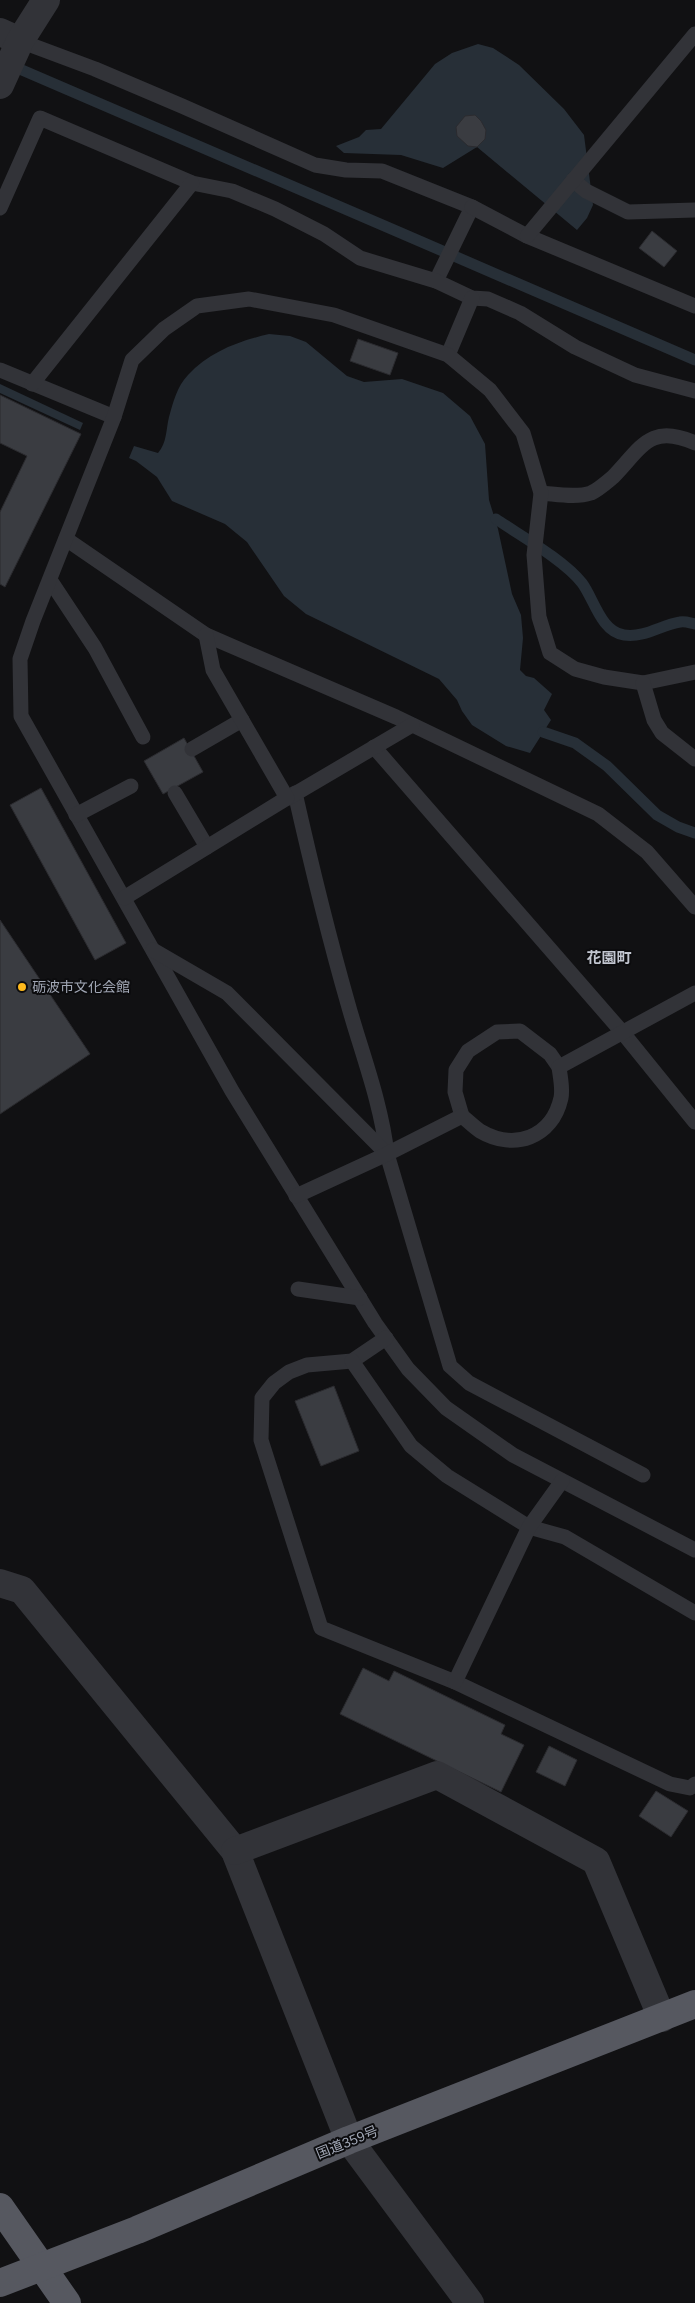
<svg xmlns="http://www.w3.org/2000/svg" width="695" height="2303" font-family="Helvetica,'Noto Sans JP',sans-serif">
  <style>
    .water { fill: #272f37 }
    .lines { fill: none; stroke-linecap: round; stroke-linejoin: round }
    .stream { stroke: #272f37; stroke-width: 11 }
    .building { fill: #3a3c41; stroke: #2b2b2f }
    .service { stroke: #323338; stroke-width: 15 }
    .minor { stroke: #323338; stroke-width: 28 }
    .tertiary { stroke: #323338; stroke-width: 28 }
    .trunk { stroke: #565860; stroke-width: 28 }
    .poi-dot { fill: #ffba1d; stroke: #0c0c0e; stroke-width: 2 }
    .labels { text-anchor: middle; stroke-width: 4; stroke-linejoin: round; paint-order: stroke }
    .poi-label { font-size: 14px; fill: #a1a7b5; stroke: #0c0c0e; text-anchor: start }
    .street-label { font-size: 14px; fill: #a1a7b5; stroke: #0c0c0e }
    .neighbourhood-label { font-size: 15px; font-weight: bold; fill: #c2c6d0; stroke: #0c0c0e }
  </style>
  <rect width="100%" height="100%" fill="#111113"/>
  <g class="water">
    <path d="M478,44L493,48L519,65L564,109L584,135L593,205L587,218L577,230L477,147L443,168L401,155L344,153L336,146L359,137L366,130L381,129L435,64L452,53Z"/>
    <path d="M269,334L290,336L306,342L347,376L364,382L402,379L443,393L470,416L485,444L489,500L498,529L512,594L521,615L523,638L520,670L526,676L534,678L552,694L544,710L551,720L530,753L506,746L472,725L462,711L457,700L439,679L306,614L284,596L247,542L225,524L172,501L157,477L136,461L129,458L134,446L158,453C167,443 166,429 169,417C173,403 177,386 188,375C209,352 239,341 269,334Z"/>
    <path d="M0,384L83,423L80,430L0,393Z"/>
  </g>
  <g class="lines">
    <g class="stream">
      <path d="M8,64C237,161 466,262 695,360"/>
      <path d="M496,519C521,536 564,560 582,583C594,599 601,632 624,635C645,638 661,625 680,622C685,621 690,623 695,624"/>
      <path d="M543,732L575,743L607,766L657,815L678,827L695,833"/>
    </g>
  </g>
  <g class="building">
    <path d="M475,115L481,121L486,130L485,139L477,147L468,146L457,136L456,127L465,116Z"/>
    <path d="M652,231L677,251L664,267L639,248Z"/>
    <path d="M358,339L398,353L390,375L350,361Z"/>
    <path d="M0,395L81,434L5,587L0,584V512L27,456L0,443Z"/>
    <path d="M184,738L203,772L163,794L144,761Z"/>
    <path d="M41,788L126,943L95,960L10,805Z"/>
    <path d="M0,920L90,1054L0,1114Z"/>
    <path d="M334,1386L359,1451L321,1466L295,1401Z"/>
    <path d="M363,1668L389,1681L394,1671L505,1725L501,1734L524,1745L501,1792L340,1714Z"/>
    <path d="M549,1746L577,1760L565,1786L536,1772Z"/>
    <path d="M656,1791L688,1811L671,1837L639,1816Z"/>
  </g>
  <g class="lines">
    <g class="service">
      <path d="M20,41L95,69L182,106L315,165L346,170L382,171L472,207L436,281"/>
      <path d="M573,180L586,191L628,212L695,210"/>
      <path d="M472,207L527,236L695,306"/>
      <path d="M0,208L40,118L192,183L232,191L275,209L324,234L360,258L436,281L472,298L488,299L520,313L575,347L635,375L695,391"/>
      <path d="M527,236L695,34"/>
      <path d="M448,355L472,298"/>
      <path d="M0,370L114,417"/>
      <path d="M32,384L192,183"/>
      <path d="M541,493C556,494 576,498 591,493C598,490 607,482 613,477C642,447 650,423 695,443"/>
      <path d="M66,539L206,635L396,717L598,814L647,852L695,907"/>
      <path d="M50,580L95,648L143,737"/>
      <path d="M695,672L643,683L604,677L575,669L550,653L539,617L534,555L541,493L523,433L490,390L448,355L334,315L249,299L197,306L164,329L132,360L114,417L33,621L20,659L21,716L232,1091L375,1323L408,1369L446,1408L513,1455L695,1550"/>
      <path d="M643,683L654,720L662,733L695,759"/>
      <path d="M374,747L623,1033L695,1122"/>
      <path d="M192,749L242,720"/>
      <path d="M175,793L207,847"/>
      <path d="M295,793C311,864 328,934 348,1004C362,1054 381,1102 387,1154"/>
      <path d="M288,798L412,725"/>
      <path d="M76,815L131,786"/>
      <path d="M124,898L287,798L213,670L206,635"/>
      <path d="M153,950L227,993L387,1154L450,1366L469,1383L643,1475"/>
      <path d="M462,1116L455,1092L456,1070L468,1051L497,1032L520,1031L550,1054L559,1067"/>
      <path d="M296,1196L387,1154L462,1116C468,1121 474,1127 480,1131C514,1151 552,1138 561,1098C563,1088 560,1076 559,1067L695,993"/>
      <path d="M298,1289L360,1298"/>
      <path d="M386,1338L352,1361L307,1365L289,1372L274,1383L262,1398L261,1440L321,1628L455,1682L670,1784L690,1788L695,1784"/>
      <path d="M352,1361L411,1446L447,1476L529,1527L565,1537L695,1613"/>
      <path d="M455,1682L529,1527L562,1481"/>
    </g>
    <g class="minor">
      <path d="M0,32L20,41"/>
      <path d="M0,1583L22,1590L235,1851L349,2140L470,2303"/>
      <path d="M235,1851L437,1775L596,1861L662,2018"/>
    </g>
    <path class="tertiary" d="M0,85L20,41L46,0"/>
    <g class="trunk">
      <path d="M0,2207L67,2303"/>
      <path d="M0,2283L137,2230L349,2140L695,2004"/>
    </g>
  </g>
  <circle class="poi-dot" cx="22" cy="987" r="5"/>
  <g class="labels">
    <g class="poi-label">
      <text x="32" y="992">砺波市文化会館</text>
    </g>
    <g class="street-label">
      <text transform="translate(347 2142) rotate(-22)" y="5">国道359号</text>
    </g>
    <g class="neighbourhood-label">
      <text x="609" y="963">花園町</text>
    </g>
  </g>
</svg>
